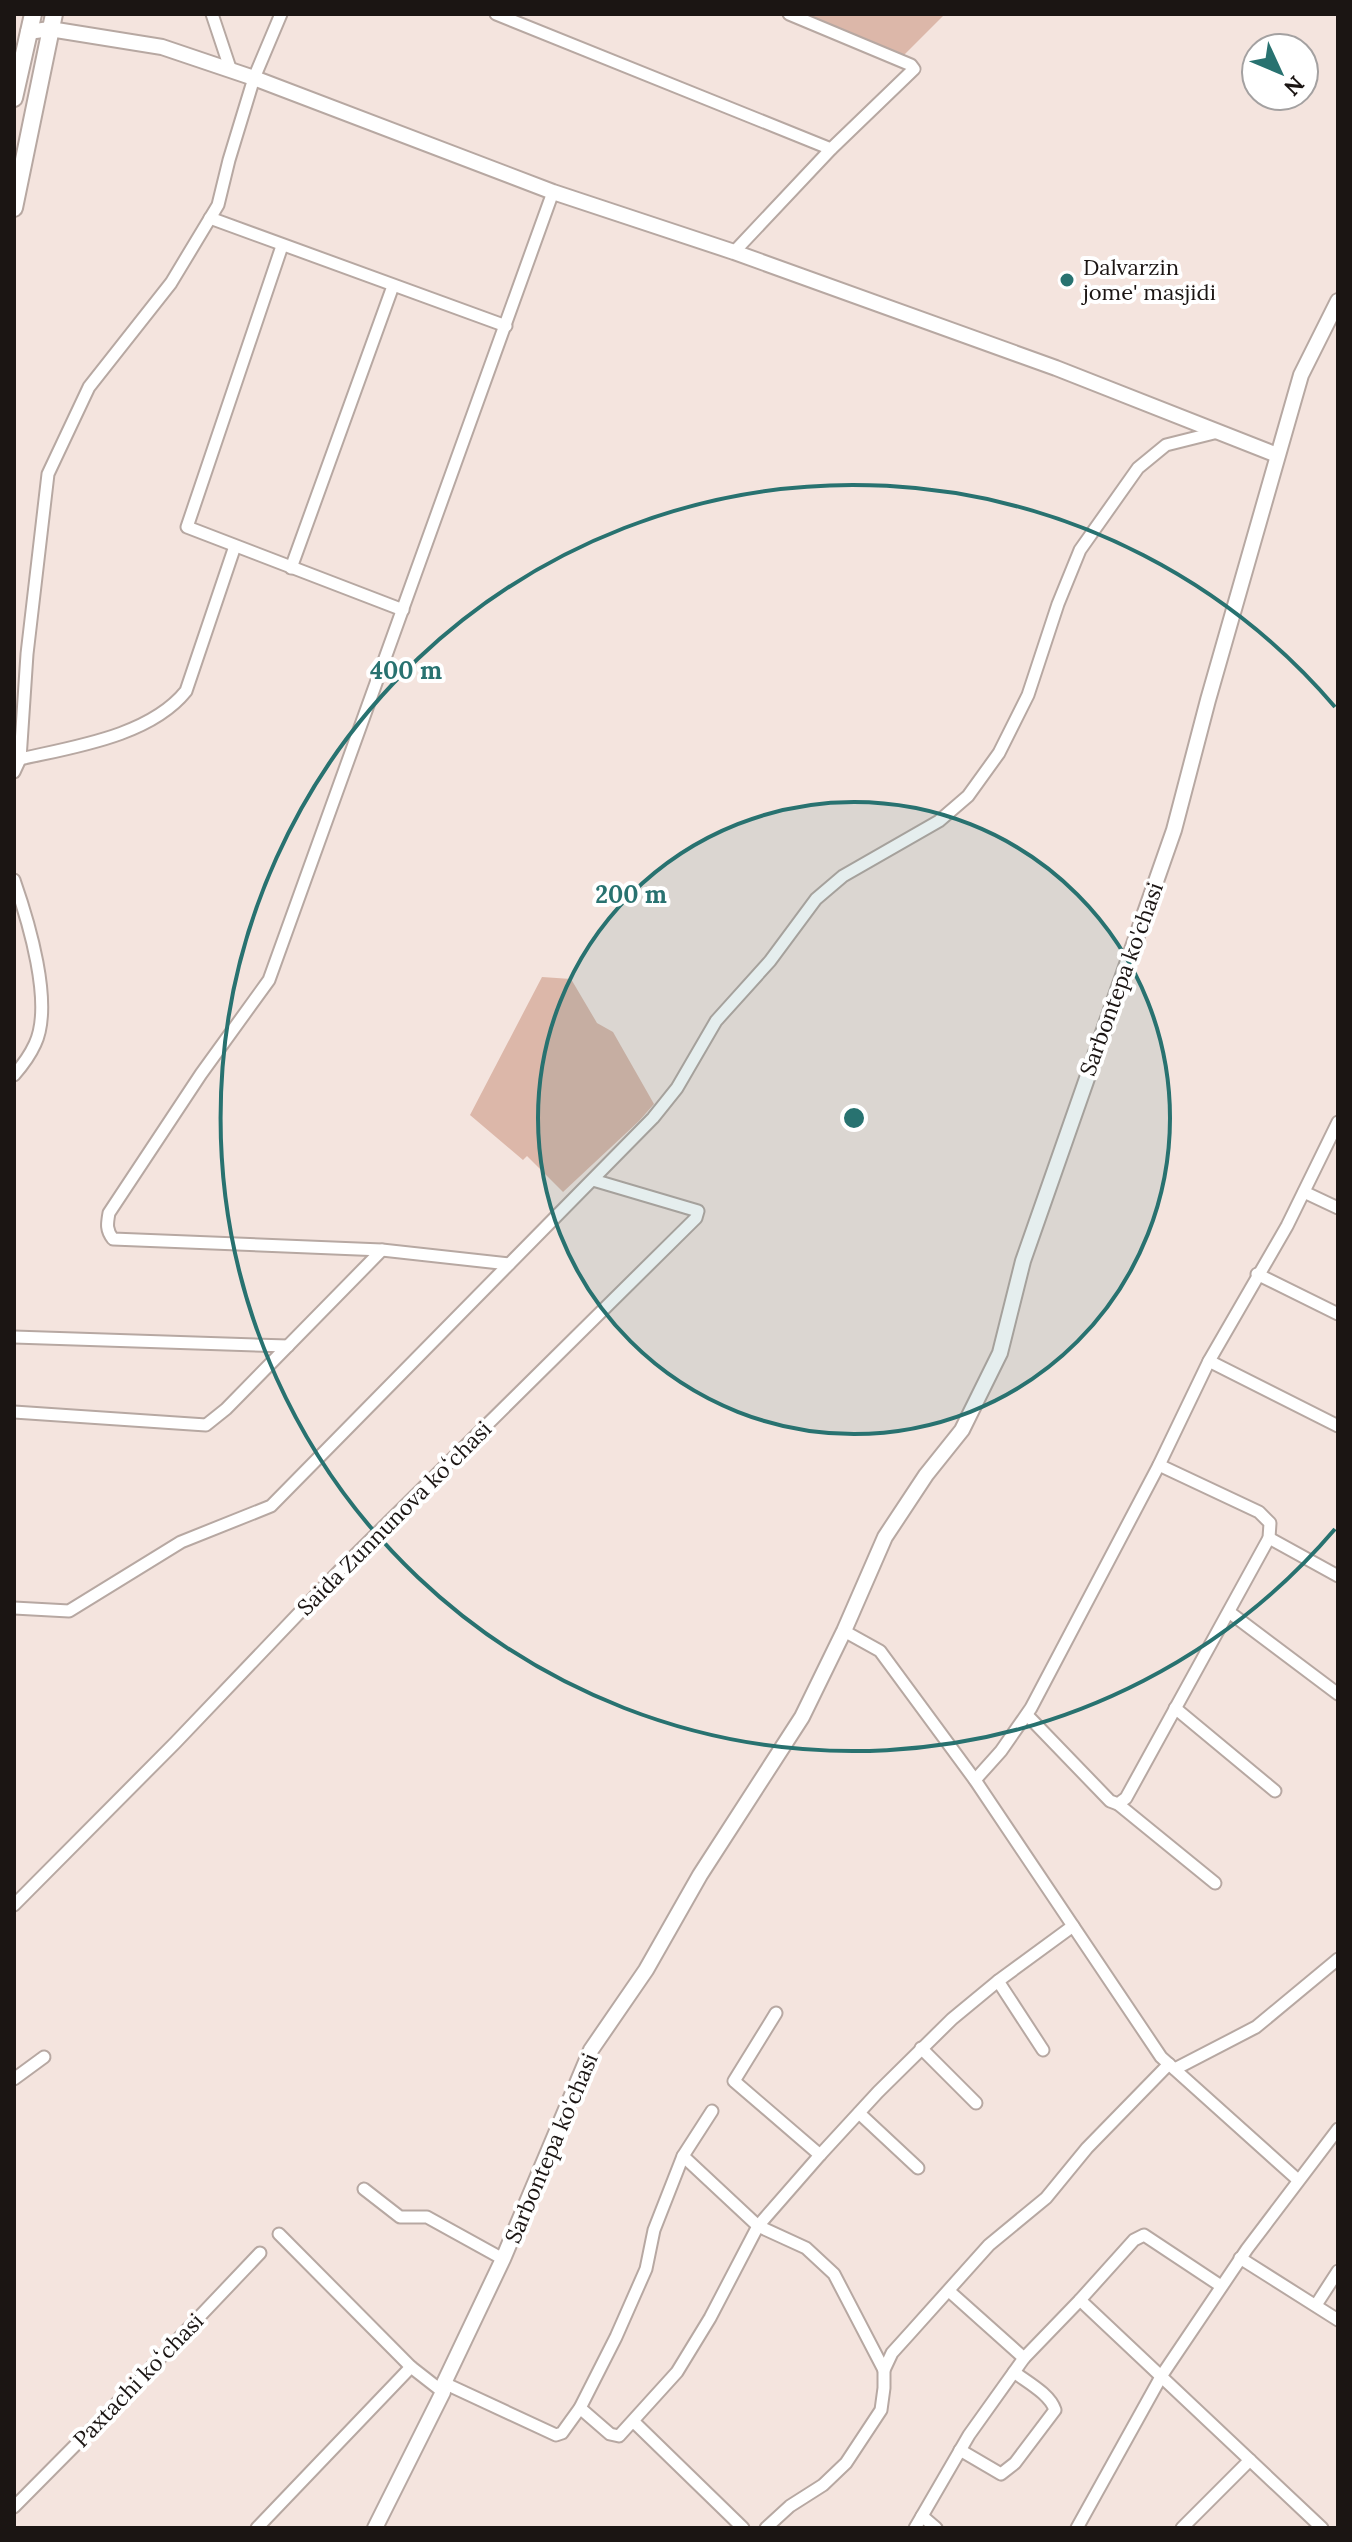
<svg xmlns="http://www.w3.org/2000/svg" width="1352" height="2542" font-family="Lora,serif">
  <style>
    .green { fill: #dcb7a9 }
    .lines { fill: none; stroke-linecap: round; stroke-linejoin: round }
    .minor-casing { stroke: #b7a8a2; stroke-width: 15 }
    .tertiary-casing { stroke: #b7a8a2; stroke-width: 18 }
    .secondary-casing { stroke: #b7a8a2; stroke-width: 20 }
    .minor { stroke: #fff; stroke-width: 11 }
    .tertiary { stroke: #fff; stroke-width: 14 }
    .secondary { stroke: #fff; stroke-width: 16 }
    .ring { fill: none; stroke: #287270; stroke-width: 4 }
    .poi-dot { fill: #287270; stroke: #fff; stroke-width: 3 }
    .labels { text-anchor: middle; stroke-width: 8; stroke-linejoin: round; paint-order: stroke }
    .poi-label { font-size: 22px; fill: #1b1513; stroke: #fff; text-anchor: start }
    .street-label { font-size: 22px; fill: #1b1513; stroke: #fff }
    .centre { fill: #287270; stroke: #fff; stroke-width: 4 }
    .ring-label { font-size: 24px; text-anchor: middle; font-weight: bold; fill: #287270; stroke: #fff; stroke-width: 8; stroke-linejoin: round; paint-order: stroke }
  </style>
  <rect width="100%" height="100%" fill="#f4e4de"/>
  <g class="green">
    <path d="M807,14H945L903,56Z"/>
    <path d="M542,977L571,979L597,1023L613,1032L654,1104L639,1121L563,1192L527,1156L523,1160L470,1115Z"/>
  </g>
  <g class="lines">
    <defs>
      <g id="minor">
        <path d="M212,14L231,71"/>
        <path d="M496,14L831,149"/>
        <path d="M210,218L506,326"/>
        <path d="M282,246L187,527L403,610"/>
        <path d="M734,252L831,149L914,69L911,65L789,14"/>
        <path d="M291,568L393,286"/>
        <path d="M20,759C73,747 150,736 186,691L235,546"/>
        <path d="M14,772L20,759L27,654L48,474L89,387L171,283L218,205L229,160L254,78L281,14"/>
        <path d="M14,880C28,920 54,1004 35,1044C30,1055 22,1066 14,1075"/>
        <path d="M1304,1192L1338,1208"/>
        <path d="M509,1264L382,1250L113,1239C106,1230 107,1224 109,1213L201,1074L269,980L553,192"/>
        <path d="M1257,1274L1338,1314"/>
        <path d="M14,1337L288,1346"/>
        <path d="M1209,1361L1338,1426"/>
        <path d="M14,1412L206,1425L226,1409L382,1250"/>
        <path d="M1269,1538L1338,1576"/>
        <path d="M14,1608L69,1611L181,1542L271,1506L653,1118L677,1088L716,1021L770,961L816,899L843,876L939,821L968,796L999,753L1028,695L1058,604L1080,550L1138,468L1166,445L1218,432"/>
        <path d="M1229,1612L1338,1694"/>
        <path d="M844,1631L880,1651L975,1780L1161,2057L1298,2180"/>
        <path d="M1175,1708L1275,1791"/>
        <path d="M1027,1715L1110,1801L1118,1804L1126,1798L1269,1538L1270,1523L1259,1512L1159,1465"/>
        <path d="M975,1780L1001,1751L1031,1708L1159,1465L1209,1361L1287,1226L1338,1122"/>
        <path d="M1118,1804L1215,1883"/>
        <path d="M14,1905L175,1743L343,1567L696,1218L698,1211L593,1180"/>
        <path d="M998,1981L1043,2050"/>
        <path d="M776,2013L734,2081L820,2155"/>
        <path d="M921,2048L976,2103"/>
        <path d="M1175,2069L1256,2027L1338,1959"/>
        <path d="M14,2079L44,2057"/>
        <path d="M859,2113L918,2168"/>
        <path d="M683,2156L758,2226L806,2248L834,2274L884,2370"/>
        <path d="M364,2189L400,2217H427L503,2259"/>
        <path d="M279,2234L411,2367L443,2392"/>
        <path d="M1240,2258L1338,2320"/>
        <path d="M949,2291L1024,2358L1080,2300L1322,2528"/>
        <path d="M1080,2300L1134,2240L1144,2235L1221,2286"/>
        <path d="M1316,2305L1338,2271"/>
        <path d="M444,2383L556,2435L562,2433L580,2408L616,2337L646,2269L654,2230L683,2156L712,2111"/>
        <path d="M580,2408L610,2434L619,2436L677,2372L710,2318L758,2226L820,2155L878,2092L952,2019L998,1981L1073,1926"/>
        <path d="M634,2422L743,2528"/>
        <path d="M960,2450L1001,2474L1015,2463L1055,2410C1050,2394 1027,2382 1014,2372"/>
        <path d="M14,2507L125,2395L260,2253"/>
        <path d="M257,2528L411,2367"/>
        <path d="M766,2528L790,2506L823,2485L846,2463L881,2410L884,2388V2370L892,2353L911,2332L989,2245L1046,2198L1087,2148L1169,2064"/>
        <path d="M915,2528L922,2516"/>
        <path d="M936,2528L922,2516L969,2435L1024,2358"/>
        <path d="M1077,2528L1162,2375L1247,2249L1338,2129"/>
        <path d="M1182,2528L1250,2460"/>
      </g>
      <g id="tertiary">
        <path d="M28,32L50,29L162,47L254,78L553,192L734,252L1056,368L1277,455"/>
        <path d="M375,2528L443,2392L444,2383L503,2259L591,2050L646,1970L700,1875L802,1717L844,1631L885,1537L926,1475L962,1430L1000,1353L1023,1261L1174,830L1208,700L1301,375L1338,301"/>
      </g>
      <g id="secondary">
        <path d="M14,98L33,14"/>
        <path d="M14,208L54,14"/>
      </g>
    </defs>
    <use href="#minor" class="minor-casing"/>
    <use href="#tertiary" class="tertiary-casing"/>
    <use href="#secondary" class="secondary-casing"/>
    <use href="#minor" class="minor"/>
    <use href="#tertiary" class="tertiary"/>
    <use href="#secondary" class="secondary"/>
  </g>
  <circle cx="854" cy="1118" r="316" fill="#287270" fill-opacity=".12"/>
  <g class="ring">
    <circle cx="854" cy="1118" r="316"/>
    <path d="M1335 1529A633 633 0 1 1 1335 707"/>
  </g>
  <circle class="poi-dot" cx="1067" cy="280" r="8"/>
  <g class="labels">
    <g class="poi-label">
      <text x="1083" y="275">Dalvarzin<tspan x="1083" dy="25">jome' masjidi</tspan></text>
    </g>
    <g class="street-label">
      <text transform="translate(1121 979) rotate(-70)" y="8">Sarbontepa ko'chasi</text>
      <text transform="translate(394 1518) rotate(-45)" y="8">Saida Zunnunova koʻchasi</text>
      <text transform="translate(551 2148) rotate(-67)" y="8">Sarbontepa ko'chasi</text>
      <text transform="translate(138 2380) rotate(-46)" y="8">Paxtachi koʻchasi</text>
    </g>
  </g>
  <circle cx="854" cy="1118" r="12" class="centre"/>
  <g class="ring-label">
    <text x="406" y="679">400 m</text>
    <text x="631" y="903">200 m</text>
  </g>
  <rect width="1352" height="2542" fill="none" stroke="#1b1513" stroke-width="32"/>
  <g transform="translate(1280 72) rotate(134)"><circle r="38" fill="#ffffff" stroke="#a4a1a1" stroke-width="2"/>
  <path d="M0-6L14 30L0 20L-14 30Z" fill="#287270"/>
  <text y="-12" font-size="22" font-weight="bold" text-anchor="middle" fill="#1b1513">N</text>
  </g>
</svg>
